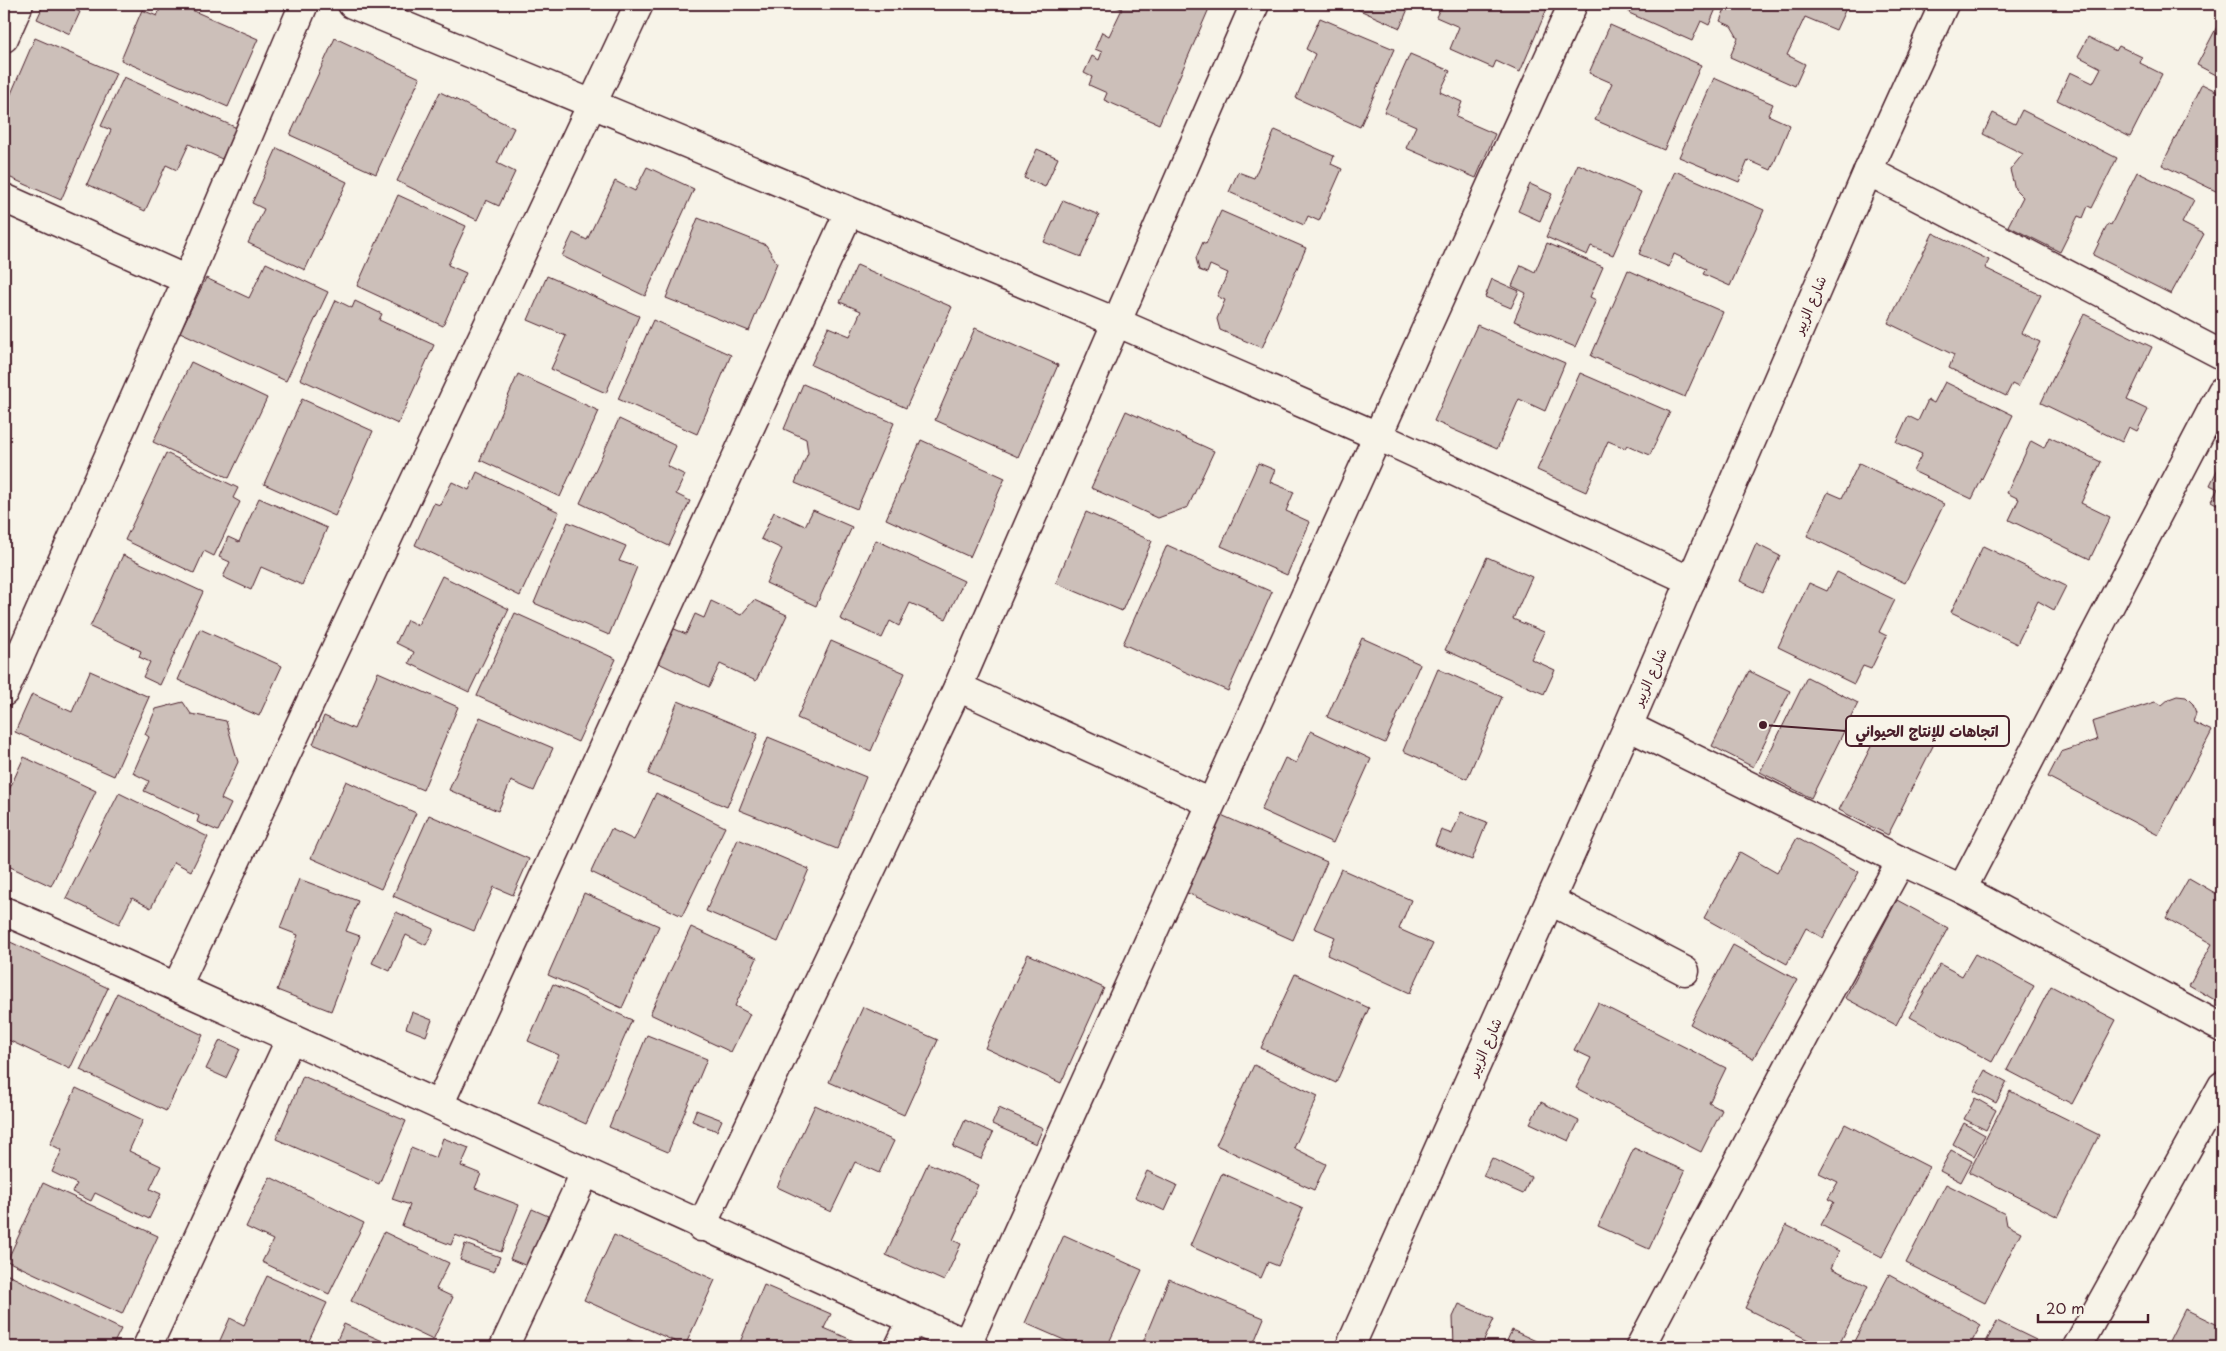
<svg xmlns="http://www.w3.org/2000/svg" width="2226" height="1351" font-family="'Playpen Sans','Playpen Sans Arabic',sans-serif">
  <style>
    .building { fill: #ccbfb9; stroke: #4a1f2b }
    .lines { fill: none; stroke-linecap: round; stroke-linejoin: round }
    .minor-casing { stroke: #4a1f2b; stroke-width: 31 }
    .minor { stroke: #f7f3e8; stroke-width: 28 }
    .labels { text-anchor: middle; stroke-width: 5; stroke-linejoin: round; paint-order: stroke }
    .street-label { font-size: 14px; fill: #4a1f2b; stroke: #f7f3e8 }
    .leader { fill: none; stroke: #4a1f2b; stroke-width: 2 }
    .callout-dot { fill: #4a1f2b; stroke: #f7f3e8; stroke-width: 2 }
    .callout { fill: #f7f3e8; stroke: #4a1f2b; stroke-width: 2 }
    .callout-label { font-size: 15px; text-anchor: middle; font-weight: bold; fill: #4a1f2b }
  </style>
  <rect width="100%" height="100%" fill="#f7f3e8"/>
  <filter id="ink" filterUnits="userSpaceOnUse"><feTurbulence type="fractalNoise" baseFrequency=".02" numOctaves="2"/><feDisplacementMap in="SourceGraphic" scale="10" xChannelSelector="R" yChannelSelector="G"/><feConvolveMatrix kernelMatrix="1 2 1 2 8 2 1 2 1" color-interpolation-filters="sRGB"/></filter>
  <g filter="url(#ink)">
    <g class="building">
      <path d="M44,4H62L80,12L70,34L37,19Z"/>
      <path d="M74,4H87L84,8Z"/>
      <path d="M162,4H178L258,39L228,107L121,60L142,10L157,16Z"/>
      <path d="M1115,4H1211L1159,124L1104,100L1107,93L1089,85L1092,77L1084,73L1092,56L1099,60L1102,52L1095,49L1102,32L1109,36L1122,9L1114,6Z"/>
      <path d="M1346,4H1410L1400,28Z"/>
      <path d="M1442,4H1549L1520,72L1496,61L1493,68L1450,49L1459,27L1436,17Z"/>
      <path d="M1633,4H1718L1709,25L1701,21L1692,41L1629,13Z"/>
      <path d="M1727,4H1848L1836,30L1805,17L1787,55L1805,64L1795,86L1730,57L1738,38L1731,26L1720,21Z"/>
      <path d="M2222,17V78L2197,65Z"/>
      <path d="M1320,18L1394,49L1360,127L1296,98L1315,54L1306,49Z"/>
      <path d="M1610,25L1701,65L1664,150L1595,120L1612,83L1589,73Z"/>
      <path d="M2088,37L2116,51L2119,46L2142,57L2140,63L2162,74L2130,137L2057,100L2070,72L2093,83L2101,68L2078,56Z"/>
      <path d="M35,38L116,73L61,200L4,175V110Z"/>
      <path d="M335,38L420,78L376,174L290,135Z"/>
      <path d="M1410,54L1450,71L1440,92L1462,102L1456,117L1495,134L1476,178L1406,148L1416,126L1384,112Z"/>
      <path d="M124,77L237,128L222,159L189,144L177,170L166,165L145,211L87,184L111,130L101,126Z"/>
      <path d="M1714,78L1773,104L1768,115L1790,125L1771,170L1748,160L1739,182L1679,157Z"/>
      <path d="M2202,84L2222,94V194L2162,165Z"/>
      <path d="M440,92L514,128L497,163L515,172L499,206L486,200L477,220L397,181Z"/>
      <path d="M2022,110L2117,158L2092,208L2088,206L2083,218L2078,216L2060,252L2008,226L2023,197L2015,189L2010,170L2023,154L1983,134L1993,113L2015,124Z"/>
      <path d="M1275,130L1334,156L1331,164L1342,169L1319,221L1308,216L1304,225L1229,192L1238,172L1254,178Z"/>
      <path d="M277,148L347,182L305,270L248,243L264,209L252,203Z"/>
      <path d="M1037,149L1058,158L1045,187L1024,178Z"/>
      <path d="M1578,164L1641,192L1613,255L1591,246L1587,255L1546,237Z"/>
      <path d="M647,167L694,189L645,296L562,256L573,233L587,240L615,181L635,191Z"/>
      <path d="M1675,171L1764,210L1730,286L1703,274L1706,269L1674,254L1669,267L1639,254Z"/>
      <path d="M2137,172L2194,200L2182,223L2204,234L2171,294L2093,255L2108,224L2111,225Z"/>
      <path d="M1530,184L1552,194L1540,221L1518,211Z"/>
      <path d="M398,195L466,226L448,265L466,273L443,326L357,286Z"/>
      <path d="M1063,200L1099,215L1081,257L1044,242Z"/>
      <path d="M1221,211L1306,248L1262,348L1220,330L1217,319L1225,300L1217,296L1228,273L1210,265L1207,273L1199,270L1196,258L1203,242L1206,244Z"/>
      <path d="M698,218L766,245L777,263L749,331L666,298Z"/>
      <path d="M1933,233L1989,260L1985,268L2041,295L2022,333L2040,342L2018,387L2012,384L2006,396L1949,368L1954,355L1888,323Z"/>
      <path d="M1547,243L1603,267L1590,297L1596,300L1575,347L1514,321L1526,293L1512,286L1521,265L1535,272Z"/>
      <path d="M266,263L328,292L286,381L180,332L206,278L249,298Z"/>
      <path d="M857,265L952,307L906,408L811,365L828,327L850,336L861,311L840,302Z"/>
      <path d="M1628,270L1723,312L1685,397L1591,356Z"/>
      <path d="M547,276L639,316L606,393L551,369L566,336L528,320Z"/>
      <path d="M1492,279L1519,291L1511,308L1485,297Z"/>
      <path d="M336,300L352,308L355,301L382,314L379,320L434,345L398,424L300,379Z"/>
      <path d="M2084,314L2152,347L2127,400L2148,410L2137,431L2129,427L2122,442L2041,403Z"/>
      <path d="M653,320L731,355L697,434L618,399Z"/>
      <path d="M1477,325L1565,363L1545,411L1519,399L1497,449L1434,421Z"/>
      <path d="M975,328L1058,365L1018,457L935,420Z"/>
      <path d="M191,362L267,398L229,478L153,442Z"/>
      <path d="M1580,373L1670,412L1650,455L1627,445L1625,448L1608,441L1586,492L1537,470Z"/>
      <path d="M518,374L599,411L560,497L480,460Z"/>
      <path d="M1945,382L2013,415L1972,499L1913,471L1922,454L1896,442L1908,416L1918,421L1928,400L1934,403Z"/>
      <path d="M803,384L894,423L857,509L795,483L808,453L806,439L784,429Z"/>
      <path d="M302,399L373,431L335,516L264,484Z"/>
      <path d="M1126,411L1214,451L1188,507L1158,518L1091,488Z"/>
      <path d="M619,419L676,446L667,466L685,475L676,494L690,501L669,546L580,503Z"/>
      <path d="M2049,437L2101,462L2081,503L2110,517L2090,559L2009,520L2019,499L2007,493L2031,441L2044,448Z"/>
      <path d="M921,440L1005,478L970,557L886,519Z"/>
      <path d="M166,453L238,488L233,498L240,502L214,556L204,551L194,573L125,540Z"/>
      <path d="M2222,460V507L2211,501L2218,489L2210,485Z"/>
      <path d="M1258,463L1275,470L1270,482L1294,492L1286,511L1310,522L1287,575L1221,546Z"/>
      <path d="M1859,463L1944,504L1905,583L1807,536L1828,492L1842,498Z"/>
      <path d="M477,472L559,512L520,596L415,545L434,503L440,505L452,482L469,490Z"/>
      <path d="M259,498L327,528L302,585L261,567L251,590L223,577L230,562L219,557L228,537L239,542Z"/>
      <path d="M813,510L852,527L816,606L766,583L782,549L761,539L774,512L805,526Z"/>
      <path d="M1086,512L1152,541L1122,611L1056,583Z"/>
      <path d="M568,522L626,546L619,561L637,567L609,635L534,603Z"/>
      <path d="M876,540L964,581L946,619L910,603L899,626L890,621L882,638L840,619Z"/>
      <path d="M1756,544L1780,556L1763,592L1740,581Z"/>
      <path d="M1167,545L1272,592L1228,691L1123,644Z"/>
      <path d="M1983,546L2066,586L2054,610L2038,601L2017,644L1951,612Z"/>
      <path d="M123,555L203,592L160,685L143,677L150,662L139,657L141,651L90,627Z"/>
      <path d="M1487,557L1532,577L1513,619L1544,632L1531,659L1555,670L1544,694L1445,650Z"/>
      <path d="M1837,572L1895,600L1879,632L1887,636L1871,669L1863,666L1854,684L1778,647L1809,583L1827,591Z"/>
      <path d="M442,576L509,609L469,692L409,663L414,652L396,643L407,620L418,625Z"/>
      <path d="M754,600L787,615L756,681L720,664L709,687L648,658L663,624L686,634L695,614L704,618L711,601L741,615Z"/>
      <path d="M515,613L616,659L578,742L477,696Z"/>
      <path d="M200,629L282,666L259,716L178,680Z"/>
      <path d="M1362,638L1420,664L1385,743L1327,717Z"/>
      <path d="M831,641L905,673L871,751L797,718Z"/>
      <path d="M1438,669L1502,697L1467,779L1403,751Z"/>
      <path d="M90,671L149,697L114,776L15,732L32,694L72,712Z"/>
      <path d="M1749,671L1790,691L1753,767L1712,746Z"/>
      <path d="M378,672L458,707L423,790L313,744L324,716L354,729Z"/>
      <path d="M1807,677L1858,703L1811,798L1760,772Z"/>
      <path d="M2177,696L2186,697L2193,704L2196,713L2193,722L2212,731L2158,835L2048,777L2061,752L2097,740L2092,722L2155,702L2162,705L2169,699Z"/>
      <path d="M678,701L758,734L727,807L648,774Z"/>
      <path d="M183,702L191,714L226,721L238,762L221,799L231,804L218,831L197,822L199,816L144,791L149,781L133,773L149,737L145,734L156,709Z"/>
      <path d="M480,717L553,748L534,791L511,781L498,811L449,790Z"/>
      <path d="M1885,719L1934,744L1888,835L1839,810Z"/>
      <path d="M1311,731L1371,759L1333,843L1261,810L1285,758L1296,763Z"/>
      <path d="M768,737L866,777L837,849L739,810Z"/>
      <path d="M24,757L96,791L51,886L4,864V801Z"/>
      <path d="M346,781L416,813L381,889L311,858Z"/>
      <path d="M119,793L208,837L191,871L174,862L151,908L132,898L119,924L66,898Z"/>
      <path d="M656,793L725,827L682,916L591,872L611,829L634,840Z"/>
      <path d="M1461,812L1487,822L1472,860L1435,845L1441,830L1452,834Z"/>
      <path d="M1219,814L1327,862L1293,940L1185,892Z"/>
      <path d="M429,815L529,859L513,895L494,887L474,931L393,896Z"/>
      <path d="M1797,838L1859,872L1823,938L1806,928L1787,964L1704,918L1740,852L1777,873Z"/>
      <path d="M738,839L809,869L778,942L706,911Z"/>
      <path d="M1341,869L1411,900L1399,929L1433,944L1410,993L1327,955L1335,937L1314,928Z"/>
      <path d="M2189,878L2222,897V999L2220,1003L2189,985L2212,944L2166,918Z"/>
      <path d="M299,879L358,901L346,931L360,936L331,1011L277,990L298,935L280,928Z"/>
      <path d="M584,893L659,926L622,1008L548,975Z"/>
      <path d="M1897,900L1948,928L1896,1025L1845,998Z"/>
      <path d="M396,912L434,929L426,945L406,935L390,971L372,963Z"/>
      <path d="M691,927L757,958L735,1006L750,1014L731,1052L650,1014Z"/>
      <path d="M4,939L108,988L70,1069L4,1038Z"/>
      <path d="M1733,945L1797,980L1753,1059L1690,1024Z"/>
      <path d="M1028,954L1104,988L1061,1083L985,1048Z"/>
      <path d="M1975,954L2034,986L1992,1062L1910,1017L1940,964L1962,976Z"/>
      <path d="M1295,974L1369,1008L1336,1083L1261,1048Z"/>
      <path d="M553,984L632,1020L586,1124L538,1102L559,1055L528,1041Z"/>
      <path d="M2051,986L2116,1020L2072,1104L2007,1070Z"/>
      <path d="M117,993L203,1035L166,1111L80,1070Z"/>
      <path d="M1598,1003L1726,1068L1709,1103L1722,1110L1701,1152L1576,1088L1591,1058L1574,1050Z"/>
      <path d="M863,1007L938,1040L904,1115L829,1082Z"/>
      <path d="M412,1012L432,1020L426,1036L406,1028Z"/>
      <path d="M647,1035L707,1059L668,1152L609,1127Z"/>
      <path d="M220,1040L240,1049L226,1078L206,1069Z"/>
      <path d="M1254,1065L1318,1096L1294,1148L1326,1164L1314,1190L1216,1145Z"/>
      <path d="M1985,1070L2007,1082L1996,1103L1974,1091Z"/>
      <path d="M303,1076L406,1121L379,1184L276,1139Z"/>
      <path d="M76,1088L143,1120L129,1151L161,1166L150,1189L161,1194L149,1219L95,1193L91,1201L72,1192L77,1184L52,1172L62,1150L50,1144Z"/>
      <path d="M2010,1091L2099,1135L2058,1217L1969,1172Z"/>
      <path d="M1975,1098L1996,1110L1986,1130L1964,1119Z"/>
      <path d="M1541,1102L1579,1121L1569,1141L1530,1123Z"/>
      <path d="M815,1105L894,1141L879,1173L855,1162L831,1212L777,1187Z"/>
      <path d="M999,1108L1043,1128L1036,1144L992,1124Z"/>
      <path d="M696,1110L722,1120L717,1131L692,1121Z"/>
      <path d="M965,1120L993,1133L981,1159L953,1147Z"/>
      <path d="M1964,1123L1985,1135L1974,1156L1953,1144Z"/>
      <path d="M1845,1124L1929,1167L1882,1257L1821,1225L1834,1202L1828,1199L1838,1182L1819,1173Z"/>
      <path d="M443,1138L469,1148L461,1166L481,1174L475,1188L519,1205L501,1252L455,1235L451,1245L402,1226L410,1205L392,1199L411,1148L436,1158Z"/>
      <path d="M2222,1143V1157L2217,1154Z"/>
      <path d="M1634,1148L1685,1171L1649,1249L1598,1226Z"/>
      <path d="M1951,1150L1972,1161L1961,1182L1940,1171Z"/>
      <path d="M1492,1158L1531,1177L1523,1194L1483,1176Z"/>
      <path d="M928,1163L978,1185L953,1240L961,1244L944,1281L886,1255Z"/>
      <path d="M4,1165L9,1167L4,1178Z"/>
      <path d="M1147,1171L1177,1185L1165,1211L1135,1197Z"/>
      <path d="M1222,1173L1303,1209L1278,1266L1268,1262L1261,1278L1190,1246Z"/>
      <path d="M270,1177L364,1223L329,1294L262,1262L273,1240L246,1227Z"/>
      <path d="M43,1183L158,1236L122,1314L7,1261Z"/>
      <path d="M1946,1184L2005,1214L2007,1225L2021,1232L1985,1303L1906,1263Z"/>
      <path d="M532,1209L548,1216L527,1266L510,1259Z"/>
      <path d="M1786,1225L1839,1251L1831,1268L1868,1286L1838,1347H1822L1745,1308Z"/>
      <path d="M384,1232L449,1263L436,1289L453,1297L433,1340L351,1301Z"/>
      <path d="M614,1235L715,1280L685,1346L584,1300Z"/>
      <path d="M1064,1235L1142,1270L1107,1347H1080L1025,1323Z"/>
      <path d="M465,1244L500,1257L494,1272L460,1260Z"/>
      <path d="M4,1273L121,1329L112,1347H4Z"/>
      <path d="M1889,1275L1981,1325L1969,1347H1851Z"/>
      <path d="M267,1276L327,1303L306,1347H217L230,1318L244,1325Z"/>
      <path d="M1169,1279L1264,1318L1252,1347H1141Z"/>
      <path d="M764,1285L831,1314L824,1328L854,1341L851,1347H738Z"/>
      <path d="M1459,1304L1494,1319L1482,1345L1486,1347H1454L1453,1317Z"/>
      <path d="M2185,1309L2222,1327V1347H2166Z"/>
      <path d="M1997,1321L2036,1340L2033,1347H1997L1986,1342Z"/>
      <path d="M344,1324L396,1347H334Z"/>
      <path d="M1512,1330L1549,1347H1504Z"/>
      <path d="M628,1339L645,1347H624Z"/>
    </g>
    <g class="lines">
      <defs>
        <g id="minor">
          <path d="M352,4L1116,322L1380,437L1691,581"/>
          <path d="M4,38L19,4"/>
          <path d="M1868,171L2222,355"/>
          <path d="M4,198L187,280"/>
          <path d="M958,687L1211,803"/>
          <path d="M4,692L187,280L304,4"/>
          <path d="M1628,726L1901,861L1962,889L2222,1028"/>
          <path d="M1962,889L2222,391"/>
          <path d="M1551,901L1685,971"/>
          <path d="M4,911C329,1052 650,1204 974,1347"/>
          <path d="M177,986L639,4"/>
          <path d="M439,1105L849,212"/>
          <path d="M701,1227L958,687L1255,4"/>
          <path d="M967,1344C1168,897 1373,452 1573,4"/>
          <path d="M147,1347L291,1038"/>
          <path d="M504,1347L585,1173"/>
          <path d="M899,1347L912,1320"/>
          <path d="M1350,1347L1628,726L1868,171L1944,4"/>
          <path d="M1640,1347L1809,1028L1901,861"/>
          <path d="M2077,1347L2222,1086"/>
        </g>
      </defs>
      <use href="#minor" class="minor-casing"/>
      <use href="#minor" class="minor"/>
    </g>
  </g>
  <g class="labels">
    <g class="street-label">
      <text transform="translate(1810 305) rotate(-67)" y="5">شارع الزبير</text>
      <text transform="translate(1650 677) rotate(-66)" y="5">شارع الزبير</text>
      <text transform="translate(1485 1047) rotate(-66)" y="5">شارع الزبير</text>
    </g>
  </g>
  <path class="leader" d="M1763 725L1846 731"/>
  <circle class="callout-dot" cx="1763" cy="725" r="5"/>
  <rect class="callout" x="1846" y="716" width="163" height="30" rx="5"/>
  <g class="callout-label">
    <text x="1927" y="737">اتجاهات للإنتاج الحيواني</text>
  </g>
  <rect width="2226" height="1351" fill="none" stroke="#f7f3e8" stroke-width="20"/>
  <rect x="10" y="10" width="2206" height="1331" fill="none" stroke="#4a1f2b" stroke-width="2" filter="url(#ink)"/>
  <path d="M2038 1314v8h110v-8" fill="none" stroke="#4a1f2b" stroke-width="2.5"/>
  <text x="2046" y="1314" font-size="15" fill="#4a1f2b" stroke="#f7f3e8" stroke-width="4" paint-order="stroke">20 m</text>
</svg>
